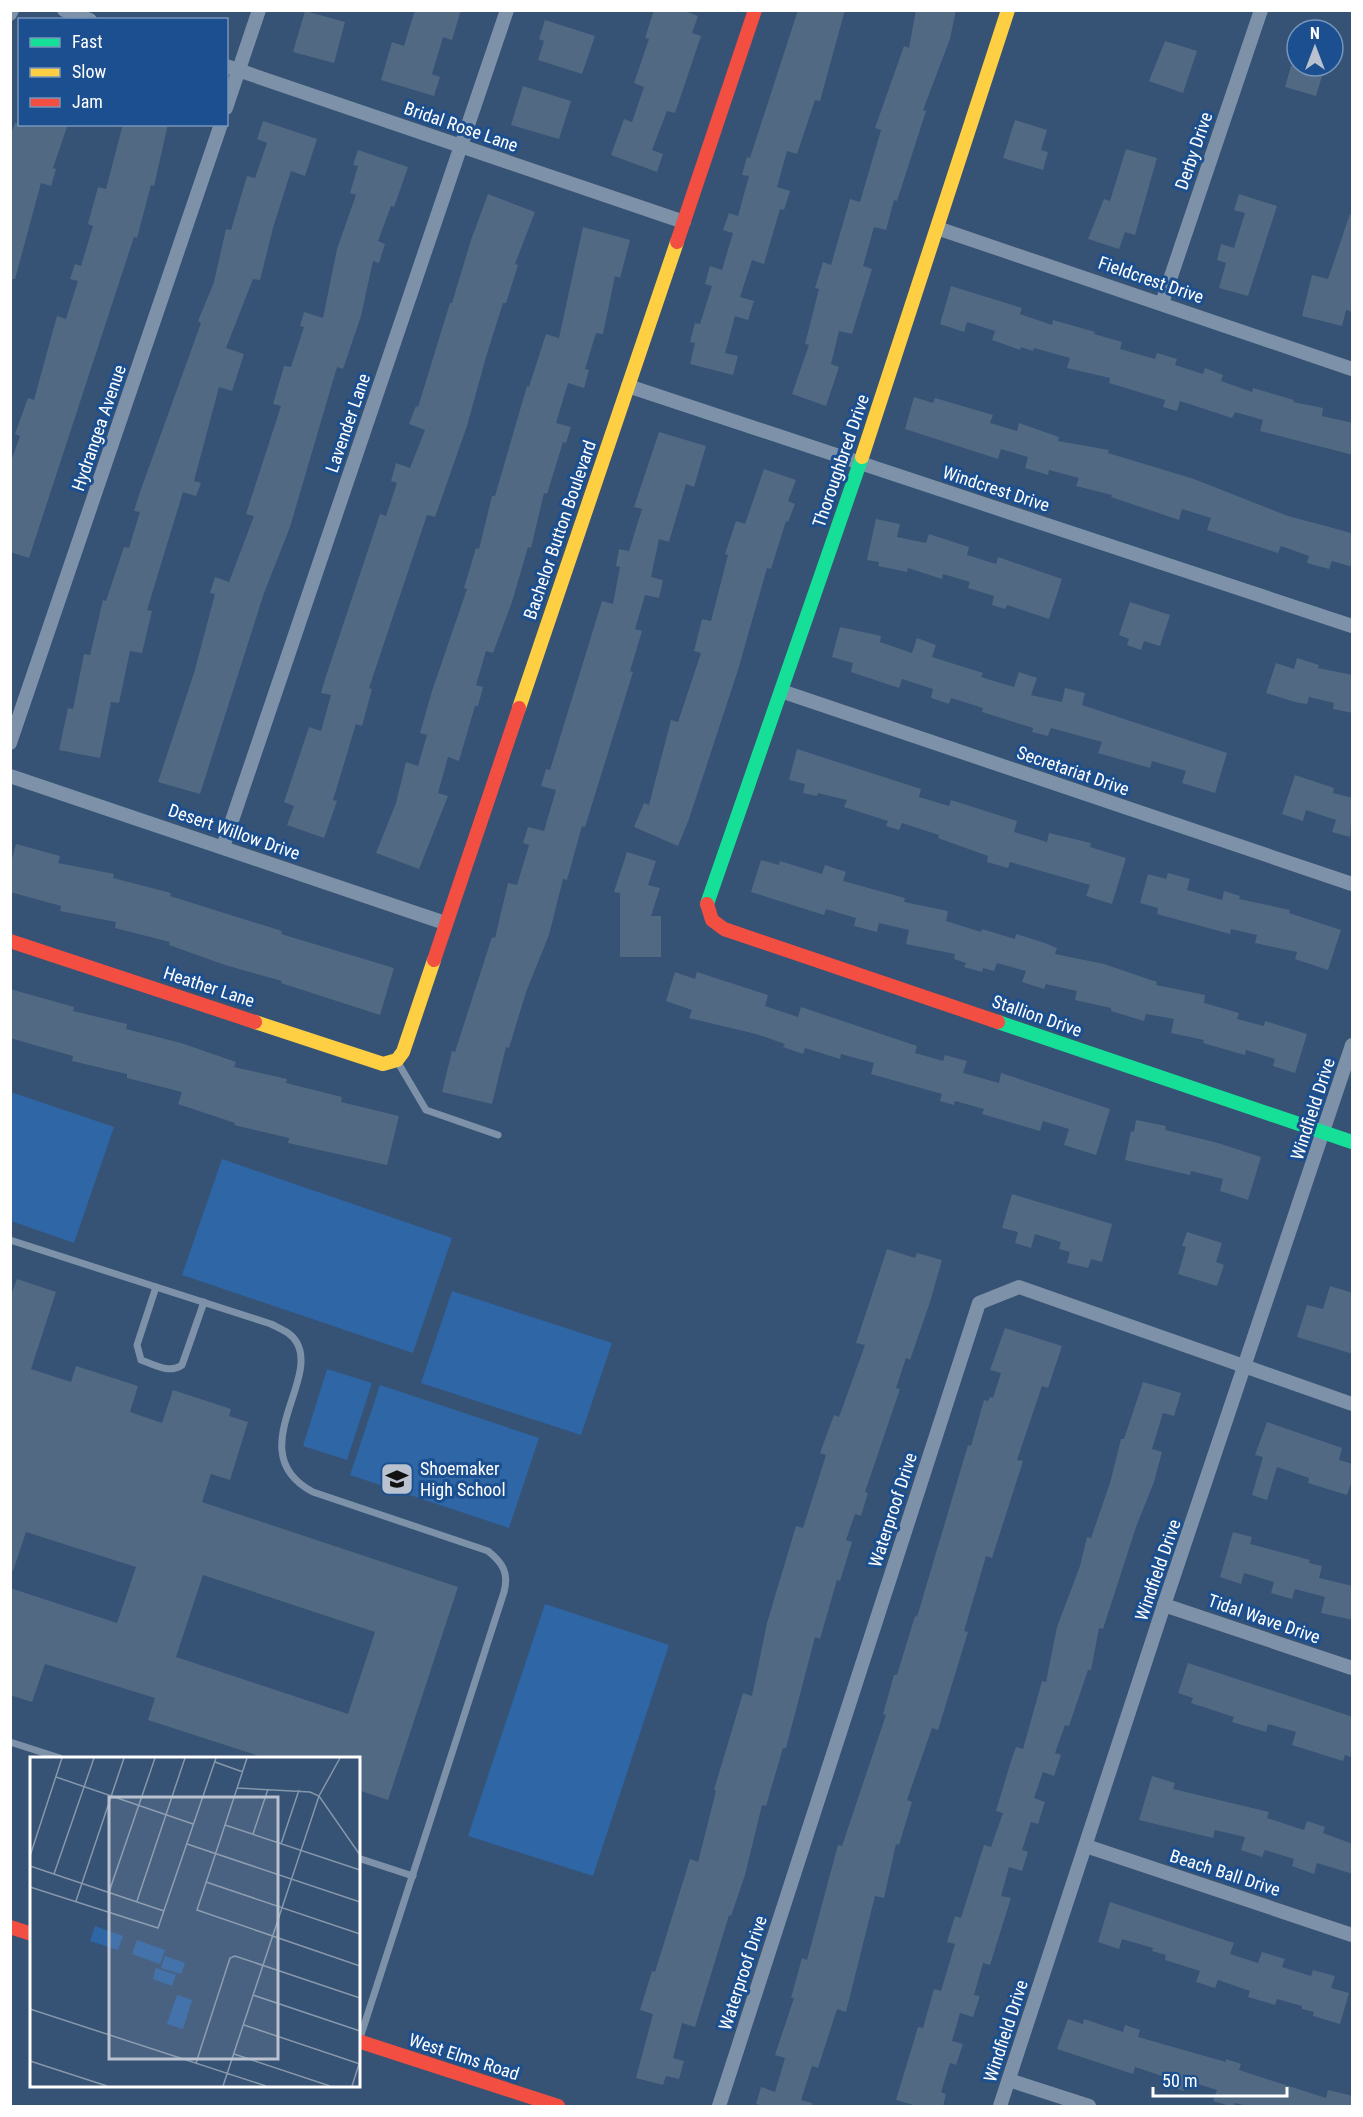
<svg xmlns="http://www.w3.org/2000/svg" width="1363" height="2117" font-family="'Roboto Condensed',sans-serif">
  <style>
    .green { fill: #2f66a5 }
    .building { fill: #526984; fill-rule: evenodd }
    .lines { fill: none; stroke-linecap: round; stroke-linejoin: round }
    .lane { stroke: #7d92a8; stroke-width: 7 }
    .street { stroke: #7d92a8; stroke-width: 14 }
    .fast { stroke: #16e098; stroke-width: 14 }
    .slow { stroke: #ffcf43; stroke-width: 14 }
    .jam { stroke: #f24e42; stroke-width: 14 }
    .labels { text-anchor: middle; stroke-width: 6; stroke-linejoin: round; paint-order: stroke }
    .street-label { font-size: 18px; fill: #fff; stroke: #1b4f8f }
    .poi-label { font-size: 18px; fill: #fff; stroke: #1b4f8f; text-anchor: start }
    .inset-road { fill: none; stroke: #8697ac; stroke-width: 1.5 }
    .view { fill: #b9c2ce; fill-opacity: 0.15; stroke: #b9c2ce; stroke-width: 3 }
    .inset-edge { fill: none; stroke: #fff; stroke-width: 3 }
  </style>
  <rect width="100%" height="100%" fill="#365274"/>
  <g class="green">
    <path d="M11,1092L114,1127L74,1243L11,1221Z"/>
    <path d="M222,1159L452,1238L413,1353L182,1275Z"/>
    <path d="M452,1291L612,1343L581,1435L421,1383Z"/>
    <path d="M327,1369L372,1383L347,1460L303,1446Z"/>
    <path d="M380,1385L539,1438L509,1528L350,1475Z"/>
    <path d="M545,1604L669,1645L593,1876L468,1836Z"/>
  </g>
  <g class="building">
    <path d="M415,10H461L452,40L443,37L432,74L440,77L434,96L381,80L392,42L404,46Z"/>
    <path d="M654,10H682L698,16L692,33L701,36L675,113L667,111L652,150L663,154L657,172L611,155L624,119L632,122L644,87L634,83L649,39L645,38Z"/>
    <path d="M798,10H845L820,101L815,100L797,154L787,151L777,187L790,191L784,210L780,209L764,264L752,260L740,297L754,301L748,320L735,316L725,353L738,356L733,375L690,364L695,343L690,342L695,323L700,324L712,286L705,284L710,266L722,270L733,233L723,230L729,213L738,216L749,176L742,175L747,157L750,158Z"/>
    <path d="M916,10H956L950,39L923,110L926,111L897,201L894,200L886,230L874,227L863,266L872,269L852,334L839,331L831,364L839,367L826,406L792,394L809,345L805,344L819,289L815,288L823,262L831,265L850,199L860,202L881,130L875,128L904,46L909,48Z"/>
    <path d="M305,11L345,22L334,63L293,52Z"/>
    <path d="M545,20L595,36L582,74L538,60L544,41L539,39Z"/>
    <path d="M1165,41L1197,51L1183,93L1149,81Z"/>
    <path d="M1291,66H1325L1316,96L1285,87Z"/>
    <path d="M523,86L571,101L559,139L511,125Z"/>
    <path d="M1015,120L1047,130L1041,150L1048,152L1043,170L1003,158Z"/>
    <path d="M263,121L317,139L305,176L291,171L273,228L260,280L253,279L226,348L244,354L232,391L219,387L194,481L201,483L196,496L183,492L147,610L152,611L142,653L130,651L119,703L111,702L100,758L59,750L68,708L73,709L84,654L90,655L103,600L106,601L124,547L129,548L140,512L134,511L140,492L201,323L198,321L214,282L226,229L231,230L247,176L255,178L267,143L257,139Z"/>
    <path d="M15,123L68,124L53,168L56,169L51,186L41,183L15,279H10V137Z"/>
    <path d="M123,124H168L154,186L151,185L137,238L134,237L29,558L10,552V464L20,436L15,434L28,398L34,400L57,316L66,319L78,281L70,279L75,264L81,266L93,226L88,224L98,187L106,189Z"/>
    <path d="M1126,149L1157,158L1135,235L1125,232L1119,249L1088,239L1104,199L1110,201Z"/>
    <path d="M358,150L408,167L394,207L391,206L378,241L385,244L379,263L373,261L361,316L343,369L337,367L290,527L264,593L200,794L158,782L194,673L215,594L210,593L215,577L229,582L254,516L246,514L281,406L273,404L284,366L291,367L304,327L300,326L304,312L323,318L337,249L356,195L350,193L358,166L353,165Z"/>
    <path d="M488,194L535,212L515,264L518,265L506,303H503L486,357L467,426L435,517L427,515L369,688L372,689L362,726L356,724L333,800L337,801L324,838L287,825L294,806L284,802L309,727L321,731L331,695L321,693L326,676L380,514L386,516L397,483L391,481L396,463L410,468L425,430L409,424L416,406L418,407L450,303H452L471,240Z"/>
    <path d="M1239,194L1277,206L1248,296L1219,288L1226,263L1217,260L1221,244L1234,248L1245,213L1234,210Z"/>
    <path d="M1350,214H1353V312L1346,310L1342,326L1302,316L1312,275L1328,279Z"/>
    <path d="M583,227L630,240L620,278L615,276L603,334L596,333L585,369L589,370L584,388L568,383L556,423L571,427L566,443L563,442L547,494L544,493L531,548L528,547L512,602L493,653L486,651L476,685L483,687L478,706H475L459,761L448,757L438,793L448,796L419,869L376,853L396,803L406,762L418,766L427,735L420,733L432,691L467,589L464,588L476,548L479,549L492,496H495L527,386L529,387L546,334L559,338Z"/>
    <path d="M951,286L1022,308L1020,314L1052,325L1053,320L1095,332L1094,334L1122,342L1120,349L1155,359L1157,353L1177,359L1175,365L1203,374L1205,368L1223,375L1221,381L1252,392L1253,388L1294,400L1293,402L1323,408L1322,416L1353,423V455L1260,431L1263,420L1235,412L1232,418L1180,401L1177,411L1163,407L1165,400L1109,383L1110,378L1067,368L1070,358L1034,348L1033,351L1021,347L1020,350L992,340L995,331L967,322L964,332L940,324Z"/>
    <path d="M914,397L933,403L935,398L993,415L990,423L1017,431L1019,423L1059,437L1058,441L1109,450L1108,453L1194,479L1288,516L1344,531L1353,534V567L1332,561L1329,569L1307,563L1309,556L1281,546L1278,553L1207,530L1211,518L1182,509L1179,520L1111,497L1112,495L1076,486L1079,478L1049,470L1048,475L1025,468L1028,457L1001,449L998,459L905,429Z"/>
    <path d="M659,432L706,446L694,487L686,484L669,542L659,539L651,577L663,580L659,598L645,595L635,629L642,631L630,671L633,672L585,827L582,826L567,880L563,879L549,935L526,992L509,1048L506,1047L492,1104L442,1092L452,1051L455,1052L492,937L495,938L508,883L517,885L529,845L523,843L528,827L544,831L556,790L541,786L546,769L550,770L602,601L613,604L620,567L616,566L619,549L629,551L642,509L634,507Z"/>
    <path d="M764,469L796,480L788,501L795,504L788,522L786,521L771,569L767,568L738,670L689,819L678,846L634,827L644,803L649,805L671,720L678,722L701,653L694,651L702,619L711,621L728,555L725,554L736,521L745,524Z"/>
    <path d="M876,519L900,524L897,537L926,543L929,534L969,547L967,555L996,564L998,557L1062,579L1049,619L1007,605L1005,609L992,605L994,596L968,588L970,582L943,574L942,579L908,568L907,572L878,566L879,562L867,560Z"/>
    <path d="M1130,602L1170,615L1160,646L1144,641L1141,650L1127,645L1129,639L1119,635Z"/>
    <path d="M840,627L881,636L880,642L912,653L917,638L936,645L932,657L983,673L981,677L1014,687L1019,672L1037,678L1031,695L1062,702L1065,688L1085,693L1082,705L1227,753L1215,793L1182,783L1186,771L1152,761L1150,768L1098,753L1102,742L1051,728L1048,736L1032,732L1033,728L982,712L983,708L951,698L949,704L931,698L933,689L902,679L899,688L851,672L853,663L832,657Z"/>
    <path d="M1297,658L1319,665L1318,668L1353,675V713L1333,709L1334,703L1309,697L1307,704L1295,702L1266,693L1276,663L1294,669Z"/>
    <path d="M797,749L921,789L919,797L949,806L951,800L1017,821L1014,832L1047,842L1049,833L1091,843L1090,847L1126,858L1112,904L1086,896L1090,885L1010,862L1008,868L987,862L988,856L938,838L939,835L902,823L899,830L886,826L888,821L844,807L847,800L818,793L817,796L803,793L805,784L789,780Z"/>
    <path d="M1295,775L1334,788L1333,793L1353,798L1350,837L1332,832L1336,820L1306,810L1303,821L1282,814Z"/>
    <path d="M16,844L60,856L58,863L114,874L113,878L171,893L170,896L282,931L281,934L394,968L380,1015L281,983L282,981L225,965L169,945L170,942L115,928L116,922L60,911L61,906L10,892V866Z"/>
    <path d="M627,852L656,861L648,885L660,888L651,916H661V957H620V893L614,892Z"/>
    <path d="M761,860L779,865L780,861L822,874L825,865L846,872L843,881L905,898L904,902L948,911L946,921L981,932L982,929L1015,939L1016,934L1045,943L1057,948L1055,954L1104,964L1157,982L1156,985L1205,995L1204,1003L1239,1013L1237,1019L1264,1026L1265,1021L1307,1034L1295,1073L1273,1066L1275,1059L1246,1050L1245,1055L1203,1043L1204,1040L1171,1033L1174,1019L1146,1014L1144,1021L1111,1011V1008L1075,1000L1077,991L1046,984L1044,989L1022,982L1026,971L997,963L994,971L983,968L982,972L964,967L966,963L954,959L955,954L906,944L909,930L879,923L877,932L854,926L856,918L826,909L824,915L751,892Z"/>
    <path d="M1168,873L1190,879L1187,890L1222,900L1224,891L1240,896L1239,899L1290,910L1289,913L1341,930L1328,970L1295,959L1297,952L1255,943L1257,935L1231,929L1230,934L1157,914L1158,908L1140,903L1148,874L1166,879Z"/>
    <path d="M675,972L695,979L697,972L768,995L765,1006L798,1017L801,1007L917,1046L915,1053L943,1061L945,1055L967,1061L963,1073L999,1083L1001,1073L1110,1109L1096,1155L1064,1145L1069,1129L1043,1121L1040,1131L982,1114L984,1109L955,1101L954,1105L940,1101L942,1094L871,1074L874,1063L841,1054L840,1059L805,1048L803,1054L783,1047L785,1044L756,1034L689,1018L692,1010L666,1001Z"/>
    <path d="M10,989L74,1007L73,1011L127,1024L126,1029L181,1043L236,1062L234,1067L287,1079L286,1083L342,1097L341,1102L399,1116L387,1165L288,1143L289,1138L234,1125L235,1123L178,1104L182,1092L127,1078V1074L72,1061L73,1056L10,1038Z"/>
    <path d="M1136,1120L1166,1126L1165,1130L1218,1143L1261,1157L1248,1200L1220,1191L1223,1179L1191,1171L1190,1175L1125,1160L1131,1131L1134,1132Z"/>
    <path d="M1012,1194L1112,1224L1102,1262L1091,1259L1088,1268L1067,1263L1070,1252L1059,1249L1061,1242L1035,1234L1031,1248L1015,1243L1018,1232L1002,1228Z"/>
    <path d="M1187,1232L1222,1243L1216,1262L1224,1265L1217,1286L1178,1274L1186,1247L1182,1246Z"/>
    <path d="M887,1249L915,1258L917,1253L942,1260L930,1302L910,1360L906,1358L896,1388L900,1389L865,1492L868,1493L861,1516L855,1514L846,1540L852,1542L840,1581L837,1580L820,1639L815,1637L786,1748H783L766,1806L762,1805L745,1875L731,1916L729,1915L695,2027L682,2023L673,2058L684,2061L679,2079L666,2076L663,2085L636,2078L653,2014L640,2010L652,1971L655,1972L690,1859L698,1862L716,1791L714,1790L743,1693L752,1696L767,1623L796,1526L803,1528L826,1455L820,1453L834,1415L839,1417L865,1345L856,1343Z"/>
    <path d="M17,1279L56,1292L31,1369L71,1382L76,1366L138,1386L130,1412L162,1423L173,1390L231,1409L229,1416L248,1422L230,1480L211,1474L202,1502L458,1587L388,1800L358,1790V1758H265L148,1720L155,1698L45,1664L32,1702L10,1695V1588L117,1623L136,1567L26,1532L13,1571L10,1570V1298ZM203,1575L375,1632L348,1714L176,1657Z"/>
    <path d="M1330,1286L1353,1293V1354L1297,1337L1307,1305L1323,1309Z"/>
    <path d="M1005,1328L1062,1346L1048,1388L1042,1386L1017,1460L1023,1461L992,1558L986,1556L964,1631L968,1632L938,1730L932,1728L907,1800L912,1802L899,1845L896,1844L884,1898L875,1896L846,2012L837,2009L818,2068L812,2066L801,2100L812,2103V2106H764L756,2104L761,2087L775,2092L785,2058L775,2055L794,1998H791L802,1958L807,1960L838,1845L842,1846L886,1715L883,1714L894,1675H897L915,1616L917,1617L968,1445L971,1446L984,1400L988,1401L990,1397L993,1398L1001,1373L990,1370Z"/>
    <path d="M1143,1382L1181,1393L1174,1416L1163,1413L1152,1449L1162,1452L1154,1482L1136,1527L1103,1629L1099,1628L1091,1670H1088L1069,1726L1065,1725L1055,1753L1061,1755L1054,1776L1043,1772L1034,1798L1045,1802L1038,1824L1031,1822L1022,1850L1028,1852L1022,1871L1009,1867L1001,1896L1011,1898L990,1965L983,1963L974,1995L980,1996L973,2017L960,2013L952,2041L963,2044L956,2065L950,2063L941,2092L946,2094L943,2106H917L896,2100L918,2027L923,2028L934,1989L941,1991L955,1944L947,1942L955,1916L961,1918L984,1845L991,1847L1003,1813L996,1811L1011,1761L1016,1747L1023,1749L1042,1681L1046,1682L1057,1627L1080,1566L1087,1537L1091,1538L1110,1483L1121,1439H1124Z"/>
    <path d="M1267,1422L1342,1448L1339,1460L1353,1464V1477L1347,1495L1308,1483L1309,1478L1277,1467L1267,1500L1252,1495L1263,1457L1255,1455Z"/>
    <path d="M1233,1532L1252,1537L1250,1544L1310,1560L1309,1563L1322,1566L1319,1578L1353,1586V1620L1321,1613L1325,1597L1295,1589L1292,1599L1271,1593L1274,1582L1244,1573L1241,1584L1220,1577Z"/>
    <path d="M1188,1663L1353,1717V1758L1345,1755L1343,1761L1292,1745L1296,1732L1268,1724L1266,1732L1232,1722L1234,1717L1191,1703L1193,1698L1178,1693Z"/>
    <path d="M1152,1776L1175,1783L1173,1789L1269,1812L1267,1818L1304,1830L1307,1821L1325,1827L1323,1833L1353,1844V1874L1317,1863L1314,1874L1292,1866L1294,1859L1265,1850L1262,1857L1241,1850L1245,1837L1215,1830L1213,1838L1139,1820Z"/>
    <path d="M1110,1902L1234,1943L1230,1954L1258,1963L1262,1952L1285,1959L1282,1967L1311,1976L1313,1970L1335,1976L1331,1988L1349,1993L1340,2024L1313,2016L1314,2012L1302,2009V2006L1277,1999L1275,2005L1248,1997L1250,1991L1218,1980L1215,1988L1196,1982L1200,1971L1165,1960L1166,1955L1152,1951L1153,1948L1122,1939L1119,1949L1098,1942Z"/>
    <path d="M1068,2019L1083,2024L1084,2019L1123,2032L1125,2025L1140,2030L1138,2037L1226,2062V2059L1241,2064L1239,2070L1276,2082L1326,2098L1328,2090L1353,2096V2106H1248L1235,2103L1234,2106H1230L1213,2101L1217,2090L1188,2081L1184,2091L1163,2085L1165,2077L1135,2067L1133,2074L1057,2049Z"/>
  </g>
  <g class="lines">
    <g class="lane">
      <path d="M397,1061L426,1110L498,1135"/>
      <path d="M10,1240L271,1324C281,1329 292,1333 297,1343C319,1382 241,1454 313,1492L488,1551C503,1563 509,1573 504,1592L359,2041"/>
      <path d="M156,1287L137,1345L141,1360C155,1365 169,1374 182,1365L204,1302"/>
      <path d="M10,1742L60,1758"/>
      <path d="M358,1858L413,1876"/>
    </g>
    <g class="street">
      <path d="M64,10L90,20"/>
      <path d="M10,14L12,10"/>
      <path d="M226,66L684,222"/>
      <path d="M226,108L259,10"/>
      <path d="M937,228L1352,369"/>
      <path d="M1162,303L1261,10"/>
      <path d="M628,386L1352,626"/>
      <path d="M781,691L1352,884"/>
      <path d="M10,743L221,124"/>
      <path d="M10,776L445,923"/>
      <path d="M223,847L507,10"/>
      <path d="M1164,1605L1352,1668"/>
      <path d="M1086,1846L1352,1935"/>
      <path d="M1009,2080L1089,2106"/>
      <path d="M719,2106L979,1303L1019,1287L1352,1404"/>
      <path d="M1000,2106L1164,1605L1352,1045"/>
    </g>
    <g class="fast">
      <path d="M707,904L862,457"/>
      <path d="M998,1022L1352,1142"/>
    </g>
    <g class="slow">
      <path d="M862,457L1008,10"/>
      <path d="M519,708L677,242"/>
      <path d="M255,1022L383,1064L397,1060L403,1052L434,960"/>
    </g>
    <g class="jam">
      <path d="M677,242L755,10"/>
      <path d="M707,904L712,920L724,929L998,1022"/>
      <path d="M10,941L255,1022"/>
      <path d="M434,960L519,708"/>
      <path d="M10,1927L32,1934"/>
      <path d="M358,2041L558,2106"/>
    </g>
  </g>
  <defs>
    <symbol id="school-square" viewBox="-11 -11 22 22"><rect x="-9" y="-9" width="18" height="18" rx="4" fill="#b9c2ce" stroke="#1b4f8f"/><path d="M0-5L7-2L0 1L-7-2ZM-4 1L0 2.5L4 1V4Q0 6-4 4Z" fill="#111"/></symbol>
  </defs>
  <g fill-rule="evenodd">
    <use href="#school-square" x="378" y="1460" width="38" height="38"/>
  </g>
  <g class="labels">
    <g class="street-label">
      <text transform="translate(461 127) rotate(19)" y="6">Bridal Rose Lane</text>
      <text transform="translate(1194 151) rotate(-71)" y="6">Derby Drive</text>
      <text transform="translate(1151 280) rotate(19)" y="6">Fieldcrest Drive</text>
      <text transform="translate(348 423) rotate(-71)" y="6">Lavender Lane</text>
      <text transform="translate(99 428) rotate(-71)" y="6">Hydrangea Avenue</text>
      <text transform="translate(841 461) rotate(-71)" y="6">Thoroughbred Drive</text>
      <text transform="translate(996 489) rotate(18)" y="6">Windcrest Drive</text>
      <text transform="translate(560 530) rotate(-71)" y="6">Bachelor Button Boulevard</text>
      <text transform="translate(1073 771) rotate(19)" y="6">Secretariat Drive</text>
      <text transform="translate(234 832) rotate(19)" y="6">Desert Willow Drive</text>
      <text transform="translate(209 987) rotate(18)" y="6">Heather Lane</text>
      <text transform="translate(1037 1016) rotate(19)" y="6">Stallion Drive</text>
      <text transform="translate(1313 1109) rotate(-72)" y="6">Windfield Drive</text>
      <text transform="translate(893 1510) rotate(-72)" y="6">Waterproof Drive</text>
      <text transform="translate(1158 1570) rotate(-71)" y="6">Windfield Drive</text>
      <text transform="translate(1264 1619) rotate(19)" y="6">Tidal Wave Drive</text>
      <text transform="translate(1225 1873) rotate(18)" y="6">Beach Ball Drive</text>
      <text transform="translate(743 1973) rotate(-72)" y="6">Waterproof Drive</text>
      <text transform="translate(1006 2031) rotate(-72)" y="6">Windfield Drive</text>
      <text transform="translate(464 2057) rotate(18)" y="6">West Elms Road</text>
    </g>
    <g class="poi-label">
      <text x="420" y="1475">Shoemaker<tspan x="420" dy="21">High School</tspan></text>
    </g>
  </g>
  <g transform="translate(30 1757)">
    <rect width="330" height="330" fill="#365274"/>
    <path d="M65,169L93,179L88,193L60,184ZM107,183L135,193L130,207L102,197ZM135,199L155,206L151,217L131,211ZM126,211L146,218L142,229L123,222ZM147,238L162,243L153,272L137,267Z" fill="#2f66a5"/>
    <path class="inset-road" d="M217,1L167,153L330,209M185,5L213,15M26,20L163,67M207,31L280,35L289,39L330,98M195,68L330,113M223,77L238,32M157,87L330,145M251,87L269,33M0,99L32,1M0,109L134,154M24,117L64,1M176,125L330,177M0,130L128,171L186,1M79,135L125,1M46,144L94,1M107,144L155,1M223,238L330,274M0,252L236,329M214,268L330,307M204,297L300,329M0,304L77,329M166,306L200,201L205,199L330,241M193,329L289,39L310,1M322,329L329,307"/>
    <path class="view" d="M79,40H248V302H79Z"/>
    <rect width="330" height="330" class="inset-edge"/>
  </g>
  <rect width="1363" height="2117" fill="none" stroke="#ffffff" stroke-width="24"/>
  <rect x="18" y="18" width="210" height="108" fill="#1b4f8f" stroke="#7695bc" stroke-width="1.5"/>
  <rect x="30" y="38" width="30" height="9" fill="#16e098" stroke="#7695bc" stroke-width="1.5"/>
  <text x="72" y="48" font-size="18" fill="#ffffff">Fast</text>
  <rect x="30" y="68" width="30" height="9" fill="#ffcf43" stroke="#7695bc" stroke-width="1.5"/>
  <text x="72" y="78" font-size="18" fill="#ffffff">Slow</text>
  <rect x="30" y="98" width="30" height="9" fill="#f24e42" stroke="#7695bc" stroke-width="1.5"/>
  <text x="72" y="108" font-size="18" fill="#ffffff">Jam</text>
  <g transform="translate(1315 48)"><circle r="28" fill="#1b4f8f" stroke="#7695bc" stroke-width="1.5"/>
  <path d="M0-4.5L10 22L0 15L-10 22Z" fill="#b9c2ce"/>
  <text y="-9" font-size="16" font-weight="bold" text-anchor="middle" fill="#ffffff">N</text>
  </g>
  <path d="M1153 2087v9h134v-9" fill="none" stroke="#ffffff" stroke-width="3"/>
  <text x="1162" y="2087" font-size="18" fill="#ffffff" stroke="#1b4f8f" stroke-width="4.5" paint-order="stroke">50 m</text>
</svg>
